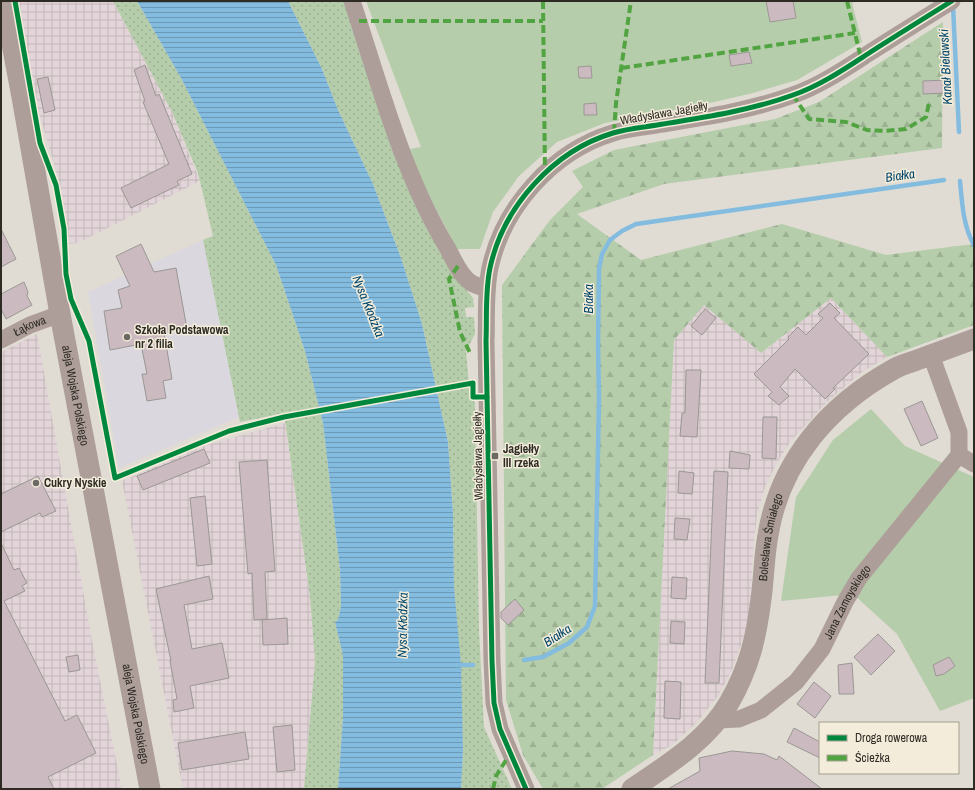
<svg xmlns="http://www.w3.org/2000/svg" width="975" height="790" font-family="'Archivo Narrow',sans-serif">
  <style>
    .industrial { fill: url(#industrial-grid) }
    .education { fill: #dad7df }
    .grass { fill: url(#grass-dots) }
    .forest { fill: url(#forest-firs) }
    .garden { fill: #b5cdaa }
    .water { fill: url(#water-rules) }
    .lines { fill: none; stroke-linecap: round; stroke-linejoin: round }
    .stream { stroke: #84bce0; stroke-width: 4.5 }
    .building { fill: #cbbac0; stroke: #9b9794 }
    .minor { stroke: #ae9e9a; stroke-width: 17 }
    .tertiary { stroke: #ae9e9a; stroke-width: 21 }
    .quiet { stroke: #52a442; stroke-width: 4; stroke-dasharray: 8 4; stroke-linecap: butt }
    .cycleway-casing { stroke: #f3ecda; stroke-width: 8 }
    .cycleway { stroke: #00873e; stroke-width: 5 }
    .poi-dot { fill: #6c6962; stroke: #f3ecda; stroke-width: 1.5 }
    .labels { text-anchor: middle; stroke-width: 3; stroke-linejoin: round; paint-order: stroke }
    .street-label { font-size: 12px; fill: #2e2b25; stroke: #f3ecda }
    .poi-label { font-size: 12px; font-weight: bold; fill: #2e2b25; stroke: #f3ecda; text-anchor: start }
    .water-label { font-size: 13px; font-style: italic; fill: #01466b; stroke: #f3ecda }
  </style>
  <defs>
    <pattern id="industrial-grid" width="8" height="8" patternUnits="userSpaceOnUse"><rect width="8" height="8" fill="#e2d4d8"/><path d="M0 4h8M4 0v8" fill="none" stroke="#c2b6b9"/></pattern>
    <pattern id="grass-dots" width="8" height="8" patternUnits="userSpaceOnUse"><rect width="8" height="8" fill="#b5cdaa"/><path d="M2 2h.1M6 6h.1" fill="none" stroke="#9cb092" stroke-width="1.8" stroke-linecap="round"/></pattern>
    <pattern id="forest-firs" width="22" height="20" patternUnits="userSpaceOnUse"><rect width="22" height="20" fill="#b5cdaa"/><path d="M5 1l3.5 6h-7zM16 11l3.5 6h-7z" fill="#9cb092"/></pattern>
    <pattern id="water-rules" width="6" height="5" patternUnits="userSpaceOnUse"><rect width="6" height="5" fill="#84bce0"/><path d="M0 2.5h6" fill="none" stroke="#6c99b5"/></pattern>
  </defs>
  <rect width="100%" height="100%" fill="#e0dcd3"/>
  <g class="industrial">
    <path d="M17,1H113L172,112L200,181L78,243L69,244L67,228L57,174L39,113Z"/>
    <path d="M831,298L887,357L862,372L827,402L790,442L777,463L765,487L757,515L753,549L751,603L746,631L731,672L718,696L697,722L672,745L653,755L674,340L704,304L762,353Z"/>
    <path d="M37,334L93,646L122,789H1V352Z"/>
    <path d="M285,423L310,596L315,661L304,789H183L122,481L203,446Z"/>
  </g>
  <path class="education" d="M203,240L239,417L119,468L88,292Z"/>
  <g class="grass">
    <path d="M113,1H137L181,78L276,265L305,351L323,423L340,569L341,606L338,620L335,622L343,654V717L338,789H304L315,661L310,596L284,413L240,422L203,240L213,236L198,173L172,112Z"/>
    <path d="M288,1H345L450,270L473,298L474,307L465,308L466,317H474L475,334L466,351L470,395L475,403L479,630L484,727L512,789H461L463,750L454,587L453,514L448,442L422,324L401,258L373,184L338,110L322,69Z"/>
  </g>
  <path class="forest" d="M943,22L942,148L664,184L577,214L641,260L782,224L886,255L974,244V325L887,357L831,298L761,353L704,305L674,340L653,755L602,789H543L523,755L506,700L502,285L550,220L583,187L572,171L614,150L775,119L819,102Z"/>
  <g class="garden">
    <path d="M366,1H858L852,3L862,42L797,80L753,93L710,103L605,123L557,142L519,176L493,212L480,249H457L420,179L410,149L421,147Z"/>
    <path d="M871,409L905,446L974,477V698L940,711L897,634L853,594L781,601L796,497L833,440Z"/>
  </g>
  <path class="water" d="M137,1H288L322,69L338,110L373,184L401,258L422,324L448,442L453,514L454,587L461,665L463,750L461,789H338L343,717V655L335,622L338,620L341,606L340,569L323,423L305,351L276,265L181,78Z"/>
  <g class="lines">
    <g class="stream">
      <path d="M953,6L959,132"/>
      <path d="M960,181C962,202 963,226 974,245"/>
      <path d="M524,660L543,657L569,643L587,627L595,606L599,399L598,344L599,269L602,254L610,240L622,231L636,224L944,180"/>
      <path d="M456,665H473"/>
    </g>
  </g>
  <g class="building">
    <path d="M766,1H793L796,18L770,22Z"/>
    <path d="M749,52L752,63L731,66L729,55Z"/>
    <path d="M145,65L156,96L159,94L192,174L177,181L179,185L131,208L121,188L169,164L143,102L145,101L134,70Z"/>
    <path d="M591,66L592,78H579L578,67Z"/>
    <path d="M48,77L55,110L44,113L37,79Z"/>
    <path d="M947,80V93L923,94V81Z"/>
    <path d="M596,103L597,115H584V104Z"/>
    <path d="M1,229L16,259L1,267Z"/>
    <path d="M141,244L154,272L176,268L187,329L164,333L172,379L163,381L166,398L147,401L142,374H147L141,344L110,350L104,311L122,308L118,290L130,286L116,256Z"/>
    <path d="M24,282L28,292L27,296L32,305L6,319L1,309V294Z"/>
    <path d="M830,303L840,313L834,318L869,354L833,388L835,389L825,399L795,369L780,387L789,396L779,405L768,396L772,392L754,374L789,339L788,337L798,327L806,335L823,318L818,314Z"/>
    <path d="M705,309L716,318L702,335L691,326Z"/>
    <path d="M686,370H701L697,437L680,436L682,413H685Z"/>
    <path d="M922,401L938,438L921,446L904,409Z"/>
    <path d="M763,417H777L776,459L762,458Z"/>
    <path d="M204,449L210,463L143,490L137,476Z"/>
    <path d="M730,451L750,455L749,469L729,468Z"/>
    <path d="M267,460L275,571L265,572L267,619L254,620L252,573L248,574L239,462Z"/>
    <path d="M679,471L694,473L692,494L678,493Z"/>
    <path d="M714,471L728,472L719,683H705Z"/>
    <path d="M38,476L56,511L42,517L40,513L1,532V494Z"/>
    <path d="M205,496L212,564L197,566L190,498Z"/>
    <path d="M675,518L690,519L687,540L674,539Z"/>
    <path d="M1,543L14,570L19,568L27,583L22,586L25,591L4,601L65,721L77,715L96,753L48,777L54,789H1Z"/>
    <path d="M209,576L213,599L184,605L192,649L222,643L229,678L190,686L194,708L174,712L173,700L177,699L170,661H171L156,589Z"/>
    <path d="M672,577L687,578L686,599L671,598Z"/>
    <path d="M515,599L524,610L508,625L501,618V612Z"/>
    <path d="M287,618L288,644L263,645L262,620Z"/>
    <path d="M671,621L685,622L684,644L670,643Z"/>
    <path d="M878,634L895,651L871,675L854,657Z"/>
    <path d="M78,655L80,670L69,672L66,657Z"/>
    <path d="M949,657L955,666L944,674L936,676L933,665Z"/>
    <path d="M852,663L854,694H839L838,665Z"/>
    <path d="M665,681L681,682L680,719L664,718Z"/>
    <path d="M814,682L831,696L815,718L797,704Z"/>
    <path d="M292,725L295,770L277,772L273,727Z"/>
    <path d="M794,728L820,742V758L787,742Z"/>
    <path d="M245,732L249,759L182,770L178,743Z"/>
    <path d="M732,751L764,754L777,760L779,756L822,789H668L700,771L699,758Z"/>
  </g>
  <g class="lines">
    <g class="minor">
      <path d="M352,1C380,85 402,173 448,249C453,259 461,276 470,282C475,286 481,287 487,288"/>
      <path id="s1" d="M1,340L30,325L60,314"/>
      <path d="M931,355L959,432V455L974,464"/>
      <path id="s2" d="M717,720L739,719L761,710L796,682L822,649L845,602L859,578L959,455"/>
      <path d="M526,789L500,729L494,703L492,661L486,341C487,316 485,292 490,268C503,207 553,151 613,133C629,128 647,127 663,124C707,117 752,110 793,95C819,86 843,70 866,55C894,37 923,19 952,1"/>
    </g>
    <g class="tertiary">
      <path id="s3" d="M4,1L22,97L60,314L150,789"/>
      <path id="s4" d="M632,789C667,765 707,741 729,703C749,668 756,639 761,599C764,578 764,556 768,535C780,461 829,405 894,369C901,365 909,363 917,360C936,353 955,346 974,339"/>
    </g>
    <g class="quiet">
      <path d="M543,1L545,174"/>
      <path d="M847,1L861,58"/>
      <path d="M359,21H543"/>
      <path d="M622,68L855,33"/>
      <path d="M793,95L809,119L846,122L867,130L885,131L906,129L926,117L929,103"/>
      <path d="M614,132L616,103L631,1"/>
      <path d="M458,266L449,279L460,332L470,353"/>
      <path d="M493,789L496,776L510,754"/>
    </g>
    <defs>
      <g id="cycleway">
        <path d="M15,1L40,143L56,185L64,229L66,274L71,299L89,341L115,478L229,431L284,417L473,383V397H487"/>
        <path d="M526,789L500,729L494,703L492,661L486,341C487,316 485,292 490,268C503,207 553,151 613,133C629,128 647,127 663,124C707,117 752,110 793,95C819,86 843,70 866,55C894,37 923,19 952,1"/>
      </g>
    </defs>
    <use href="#cycleway" class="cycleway-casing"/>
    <use href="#cycleway" class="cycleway"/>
  </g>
  <g class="poi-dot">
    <circle cx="127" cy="337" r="4"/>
    <rect x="491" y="452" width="8" height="8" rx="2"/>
    <circle cx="36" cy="483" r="4"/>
  </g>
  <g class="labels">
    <g class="street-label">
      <text transform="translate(664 113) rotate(-10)" y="4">Władysława Jagiełły</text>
      <text dy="4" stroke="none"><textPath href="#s1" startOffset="32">Łąkowa</textPath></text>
      <text dy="4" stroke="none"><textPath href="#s3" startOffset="401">aleja Wojska Polskiego</textPath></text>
      <text transform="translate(478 456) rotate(-91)" y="4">Władysława Jagiełły</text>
      <text dy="4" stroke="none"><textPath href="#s4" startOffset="303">Bolesława Śmiałego</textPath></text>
      <text dy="4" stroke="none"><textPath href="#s2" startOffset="186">Jana Zamoyskiego</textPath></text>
      <text dy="4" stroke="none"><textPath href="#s3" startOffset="725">aleja Wojska Polskiego</textPath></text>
    </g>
    <g class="poi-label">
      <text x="135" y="334">Szkoła Podstawowa<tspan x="135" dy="14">nr 2 filia</tspan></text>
      <text x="503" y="453">Jagiełły<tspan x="503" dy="14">III rzeka</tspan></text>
      <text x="44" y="487">Cukry Nyskie</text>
    </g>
    <g class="water-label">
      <text transform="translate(945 67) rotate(-93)" y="5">Kanał Bielawski</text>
      <text transform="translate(900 175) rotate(-8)" y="5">Białka</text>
      <text transform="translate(588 299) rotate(-90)" y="5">Białka</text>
      <text transform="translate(369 306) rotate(68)" y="5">Nysa Kłodzka</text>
      <text transform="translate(402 625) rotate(-89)" y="5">Nysa Kłodzka</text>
      <text transform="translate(557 635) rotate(-33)" y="5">Białka</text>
    </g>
  </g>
  <rect width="975" height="790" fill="none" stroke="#2e2b25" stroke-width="4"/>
  <rect x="819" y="722" width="140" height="52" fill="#f3ecda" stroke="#a49f92"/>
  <rect x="827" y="735" width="20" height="6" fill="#00873e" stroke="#a49f92"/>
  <text x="855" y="742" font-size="12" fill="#2e2b25">Droga rowerowa</text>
  <rect x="827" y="755" width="20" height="6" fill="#52a442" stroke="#a49f92"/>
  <text x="855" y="762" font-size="12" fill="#2e2b25">Ścieżka</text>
</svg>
